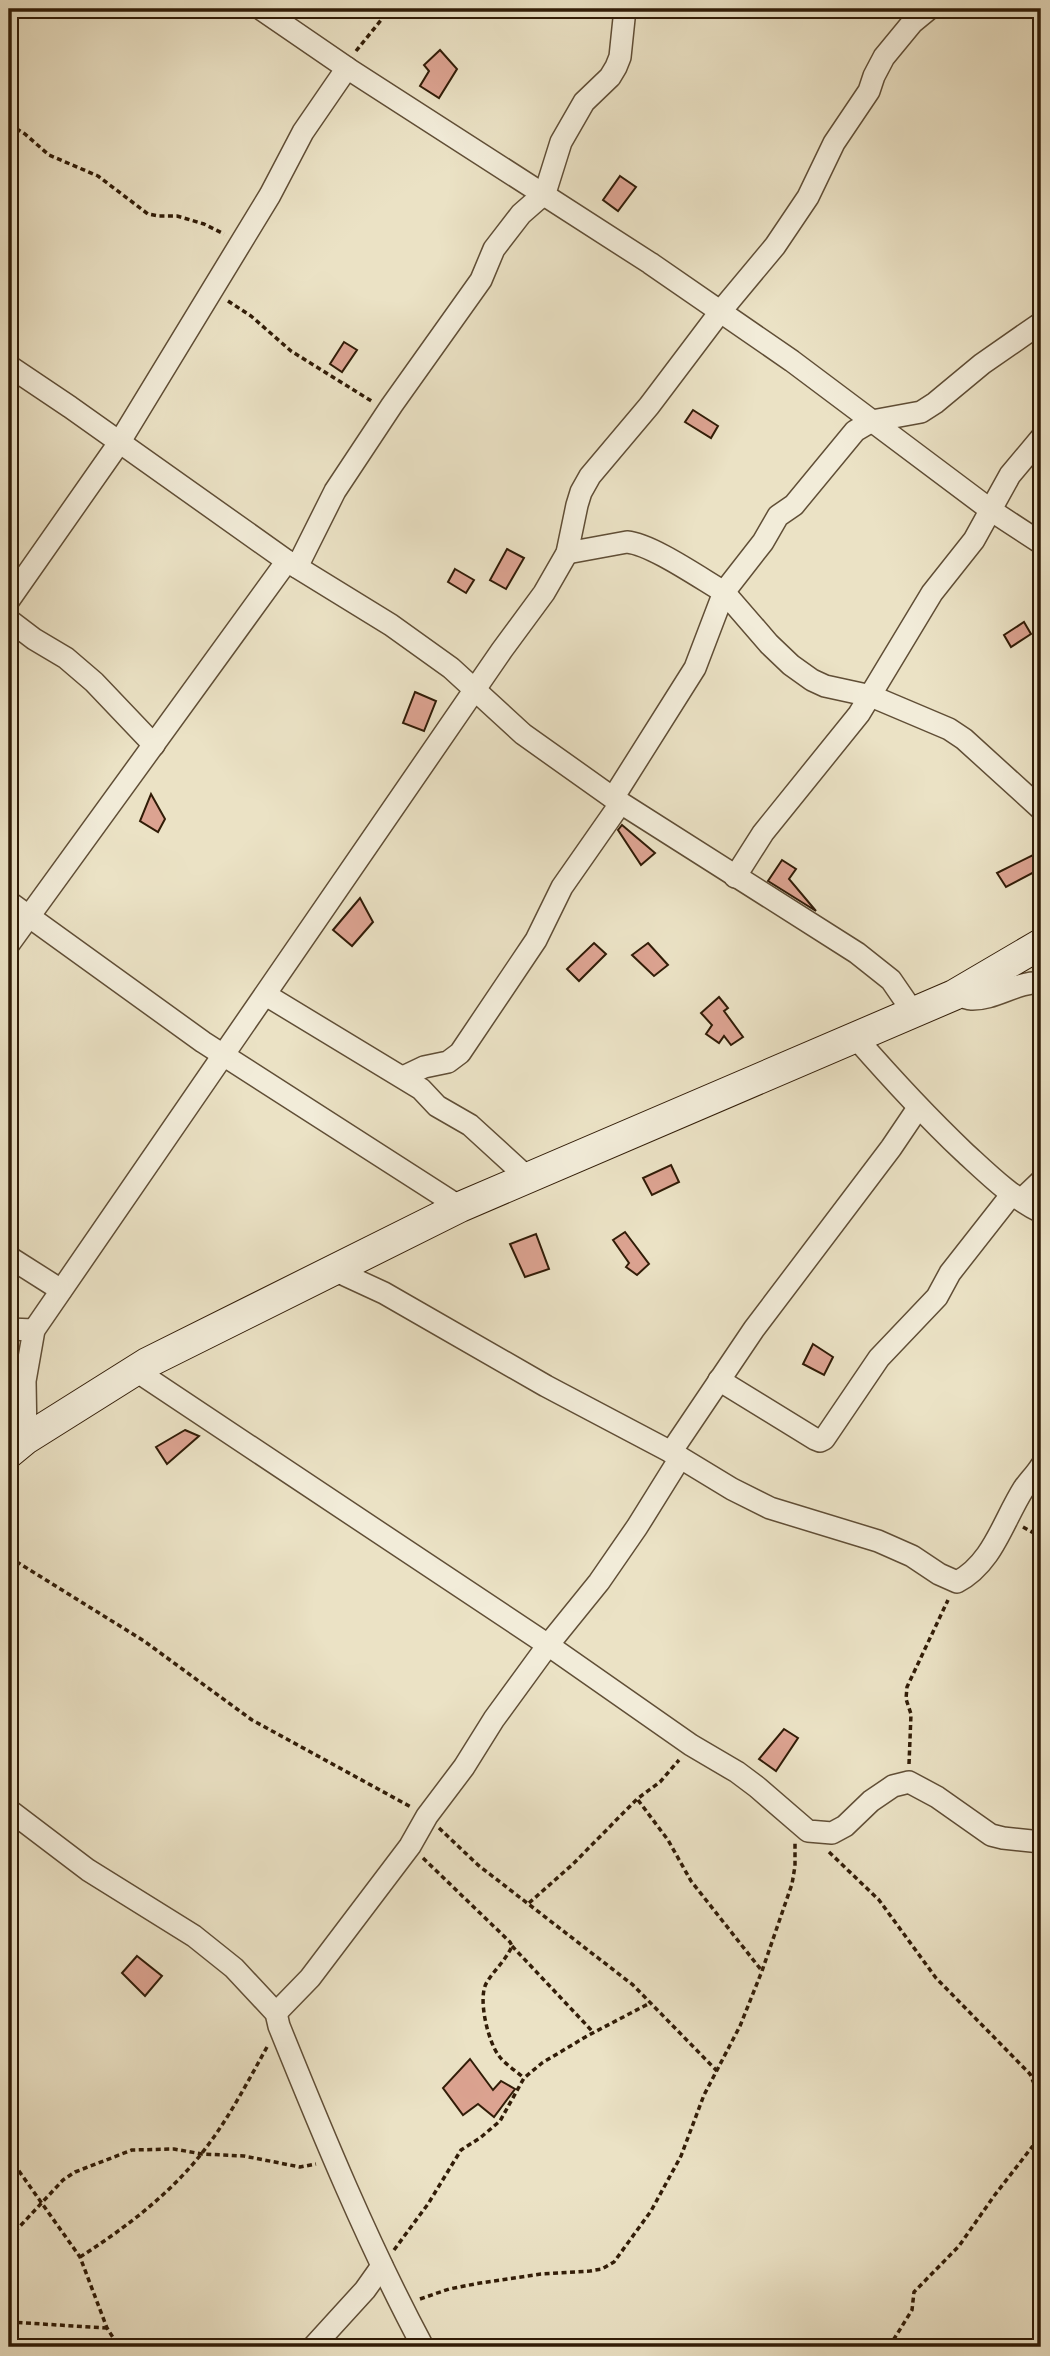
<svg xmlns="http://www.w3.org/2000/svg" width="1050" height="2356" font-family="'Libre Caslon Text',serif">
  <style>
    .building { fill: #dca391; stroke: #311c07; stroke-width: 2 }
    .lines { fill: none; stroke-linecap: round; stroke-linejoin: round }
    .street-casing { stroke: #604e36; stroke-width: 24 }
    .secondary-casing { stroke: #311c07; stroke-width: 32 }
    .path { stroke: #311c07; stroke-width: 3.5; stroke-dasharray: 5 3.5; stroke-linecap: butt }
    .street { stroke: #f2ecd9; stroke-width: 21 }
    .secondary { stroke: #f2ecd9; stroke-width: 30 }
  </style>
  <rect width="100%" height="100%" fill="#ebe2c5"/>
  <filter id="stains"><feTurbulence type="fractalNoise" baseFrequency=".00286" numOctaves="4"/><feColorMatrix values="0 0 0 0 .2 0 0 0 0 .09 0 0 0 0 .02 0 0 0 .5 -.17"/></filter>
  <radialGradient id="worn" r=".72"><stop offset=".6" stop-color="#630" stop-opacity="0"/><stop offset="1" stop-color="#630" stop-opacity=".3"/></radialGradient>
  <g class="building">
    <path d="M440,50L457,69L439,98L420,86L429,71L424,65Z"/>
    <path d="M620,176L636,187L618,211L603,200Z"/>
    <path d="M344,342L357,350L342,372L330,364Z"/>
    <path d="M693,410L718,426L711,438L685,422Z"/>
    <path d="M507,549L524,558L506,589L490,580Z"/>
    <path d="M455,569L474,580L466,593L448,582Z"/>
    <path d="M1024,622L1031,634L1011,647L1004,635Z"/>
    <path d="M415,692L436,701L424,731L403,723Z"/>
    <path d="M151,794L165,819L158,832L140,821Z"/>
    <path d="M622,825L655,853L641,865L618,830Z"/>
    <path d="M1033,855L1040,869L1006,887L997,873Z"/>
    <path d="M782,860L796,869L789,879L816,911L768,881Z"/>
    <path d="M360,898L373,922L352,946L333,930Z"/>
    <path d="M594,943L606,954L579,981L567,969Z"/>
    <path d="M648,943L668,965L654,976L632,955Z"/>
    <path d="M719,997L728,1008L724,1011L743,1037L731,1045L724,1036L719,1043L706,1034L712,1025L701,1013Z"/>
    <path d="M671,1165L679,1182L652,1195L643,1178Z"/>
    <path d="M625,1232L649,1264L637,1275L626,1267L629,1263L613,1240Z"/>
    <path d="M536,1234L549,1269L525,1277L510,1244Z"/>
    <path d="M813,1344L833,1357L824,1375L803,1364Z"/>
    <path d="M185,1430L199,1436L167,1464L156,1447Z"/>
    <path d="M784,1729L798,1738L776,1771L759,1759Z"/>
    <path d="M137,1956L162,1976L145,1996L122,1973Z"/>
    <path d="M470,2059L493,2090L501,2081L515,2089L494,2117L478,2104L463,2115L443,2088Z"/>
  </g>
  <g class="lines">
    <defs>
      <g id="street">
        <path d="M261,9L347,68L650,263L792,361L992,511L1041,543"/>
        <path d="M9,366L70,407L287,561L391,625L451,668L523,734L613,798L857,953L891,980L913,1012"/>
        <path d="M567,553L627,542C651,544 700,578 724,592L763,542L778,516L794,505L855,431L872,421L921,412L935,403L982,364L1041,323"/>
        <path d="M297,567L335,491L392,405L481,280L494,249L521,214L545,193L561,142L584,102L610,77L616,67L620,57L625,9"/>
        <path d="M9,600L119,443L270,195L303,132L347,68"/>
        <path d="M9,620L34,639L66,658L94,682L154,745"/>
        <path d="M613,798L695,668L724,592L769,644L791,665L812,680L825,686L871,696L949,729L964,739L1041,809"/>
        <path d="M735,877L763,833L859,714L932,593L974,540L1010,475L1041,438"/>
        <path d="M9,902L203,1042L460,1207"/>
        <path d="M9,944L287,561"/>
        <path d="M266,995L421,1089L437,1106L470,1125L528,1178"/>
        <path d="M954,995C959,996 965,998 971,999C995,1000 1017,981 1041,983"/>
        <path d="M856,1038C891,1078 926,1116 964,1152C988,1174 1012,1198 1041,1212"/>
        <path d="M403,1077L424,1067L448,1062L460,1053L536,940L562,887L620,804"/>
        <path d="M1021,1200L1041,1181"/>
        <path d="M9,1257L61,1290"/>
        <path d="M332,1269L384,1293L546,1386L671,1452L732,1489L770,1508L878,1541L912,1556L939,1574L957,1582C993,1563 1003,1521 1024,1488C1029,1481 1036,1474 1041,1466"/>
        <path d="M9,1329L34,1330"/>
        <path d="M135,1370L548,1645L691,1745L737,1772L757,1787L808,1831L832,1833L845,1826L871,1801L893,1786L909,1782L937,1797L991,1835L1003,1838L1041,1842"/>
        <path d="M719,1380L815,1439L820,1441L824,1439L879,1358L937,1297L950,1273L1012,1194"/>
        <path d="M26,1439L25,1381L34,1330L502,650L544,593L567,553L577,505L581,492L590,476L649,406L720,312L775,246L808,197L834,143L869,91L874,76L884,57L912,23L929,9"/>
        <path d="M671,1452L754,1329L891,1148L918,1108"/>
        <path d="M9,1810L88,1870L194,1936L234,1968L276,2013L279,2026C323,2135 368,2244 423,2347"/>
        <path d="M276,2013L310,1978L410,1846L427,1816L464,1767L494,1719L548,1645L599,1582L637,1527L680,1458"/>
        <path d="M313,2347L365,2290L382,2266"/>
      </g>
      <path id="secondary" d="M9,1453L26,1439L147,1363L460,1207L954,995L1041,944"/>
    </defs>
    <use href="#street" class="street-casing"/>
    <use href="#secondary" class="secondary-casing"/>
    <g class="path">
      <path d="M356,51L390,9"/>
      <path d="M9,124L25,134L49,155L98,176L148,214L159,216H177L204,224L224,234"/>
      <path d="M228,301L251,316L291,351L373,402"/>
      <path d="M1023,1527L1041,1537"/>
      <path d="M9,1557L144,1641L252,1720L411,1807"/>
      <path d="M909,1764L911,1714L906,1699L907,1687L948,1600"/>
      <path d="M638,1800L668,1840L691,1881L762,1971"/>
      <path d="M439,1828L478,1865L633,1985L717,2071"/>
      <path d="M829,1852L879,1900L936,1978L1030,2074L1041,2100"/>
      <path d="M423,1858L510,1942L512,1946C506,1960 495,1969 487,1982C477,1997 488,2042 499,2056C505,2064 516,2071 524,2078"/>
      <path d="M529,1903L573,1864L637,1799L660,1782L679,1760"/>
      <path d="M512,1946L593,2032"/>
      <path d="M9,2157L80,2257L107,2328L119,2347"/>
      <path d="M9,2238L63,2180L75,2172L132,2150L174,2149L202,2154L244,2156L300,2167L316,2164"/>
      <path d="M394,2250L428,2204L461,2150L480,2138L500,2121L524,2078L542,2063L587,2036L650,2003"/>
      <path d="M80,2257C124,2229 170,2194 202,2153C228,2120 247,2083 267,2047"/>
      <path d="M420,2299L449,2289L480,2283L541,2274L590,2271L602,2269L614,2262L651,2211L681,2156L704,2095L740,2026L762,1971L792,1884L795,1866V1843"/>
      <path d="M9,2322L107,2328"/>
      <path d="M889,2347L912,2310L914,2292L959,2246L994,2196L1032,2147L1041,2140"/>
    </g>
    <use href="#street" class="street"/>
    <use href="#secondary" class="secondary"/>
  </g>
  <rect width="1050" height="2356" fill="none" stroke="#ebe2c5" stroke-width="35"/>
  <rect x="10" y="10" width="1029" height="2335" fill="none" stroke="#311c07" stroke-width="3.5"/>
  <rect x="18" y="18" width="1015" height="2321" fill="none" stroke="#311c07" stroke-width="2"/>
  <rect width="100%" height="100%" filter="url(#stains)"/>
  <rect width="100%" height="100%" fill="url(#worn)"/>
</svg>
